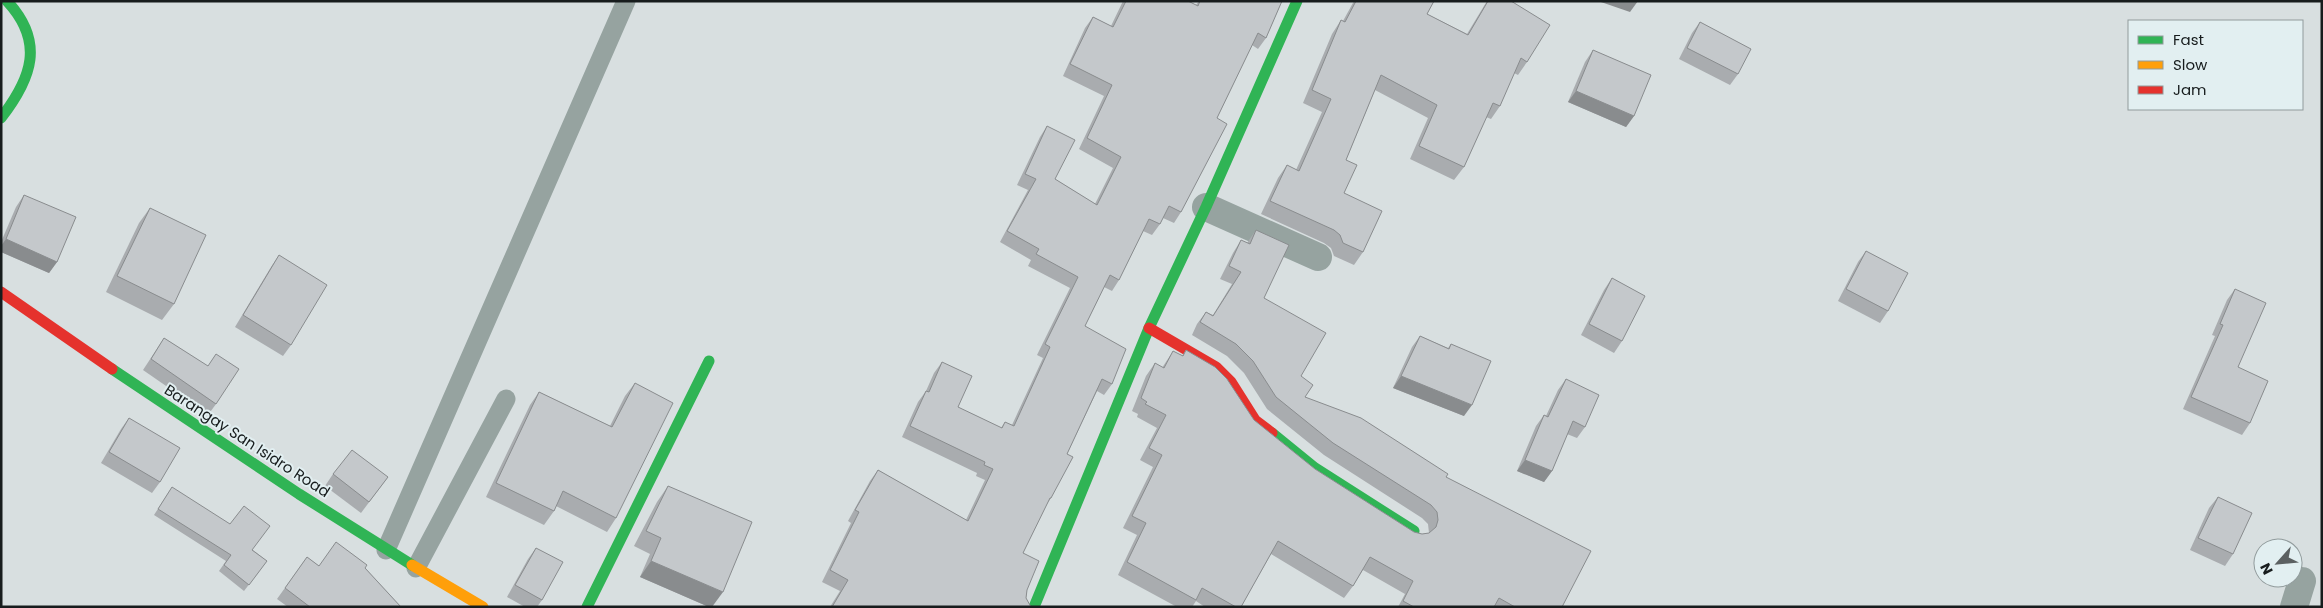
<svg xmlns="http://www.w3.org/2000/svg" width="2323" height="608" font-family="Poppins,sans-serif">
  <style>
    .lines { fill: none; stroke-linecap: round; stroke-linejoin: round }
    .lane { stroke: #96a3a0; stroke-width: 19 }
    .street { stroke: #96a3a0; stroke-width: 28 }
    .fast { stroke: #30b455; stroke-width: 11 }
    .slow { stroke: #ff9f0a; stroke-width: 11 }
    .jam { stroke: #e5322d; stroke-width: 11 }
    .wall { fill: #a9acaf }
    .shaded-wall { fill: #898c8e }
    .building { fill: #c4c8cb; stroke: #898c8e }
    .labels { text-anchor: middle; stroke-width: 4; stroke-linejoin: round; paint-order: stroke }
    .street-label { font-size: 15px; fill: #171c1d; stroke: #e2eff1 }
  </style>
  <rect width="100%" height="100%" fill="#d8dfe0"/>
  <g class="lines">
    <g class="lane">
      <path d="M386,550L626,1"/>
      <path d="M416,568L506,399"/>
    </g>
    <g class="street">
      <path d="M1206,207L1318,257"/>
      <path d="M2294,607L2302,581"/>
    </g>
    <g class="fast">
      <path d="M1,118C32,78 45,42 7,1"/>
      <path d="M112,369L299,494L412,565"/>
      <path d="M1272,433L1315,468L1414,531"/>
      <path d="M587,607L709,361"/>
      <path d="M1034,607L1149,328L1206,207L1297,1"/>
    </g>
    <path class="slow" d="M412,565L483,607"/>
    <g class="jam">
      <path d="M1,292L112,369"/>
      <path d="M1149,328L1216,367L1231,382L1255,420L1272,433"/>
    </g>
  </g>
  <g class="wall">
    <path d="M1123,1H1188L1196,5L1199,1H1282L1266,38L1258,49L1252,45L1217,118L1181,212L1174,223L1163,218L1160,224L1152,235L1143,231L1119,280L1112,291L1104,287L1085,326L1112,384L1104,395L1097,391L1067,454L1051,498L1045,507L1023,553L1027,590L1026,598L1031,607H830L840,591L822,582L851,523L848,521L870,481L878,470L966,520L985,480L976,476L977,473L902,437L918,402L926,391L934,373L942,362L958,407L1001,428L1005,422L1012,425L1043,358L1037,355L1070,288L1028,266L1031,260L1000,242L1028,190L1017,185L1040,137L1047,126L1055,179L1095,204L1113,168L1079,149L1104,96L1063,76L1085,28L1093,17L1111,26Z"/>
    <path d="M1354,1H1434L1427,14L1467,34L1487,1H1511L1527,62L1518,75L1514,73L1500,106L1491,119L1486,117L1464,167L1454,180L1410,159L1428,118L1375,90L1346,160L1344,193L1363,252L1354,265L1334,256L1331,248L1324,243L1261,214L1278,178L1287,165L1296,170L1322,112L1303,103L1332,34L1341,20L1343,21Z"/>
    <path d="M1700,22L1738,74L1730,85L1679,59L1692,33Z"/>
    <path d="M1593,50L1634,116L1626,127L1568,102L1585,62Z"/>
    <path d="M24,195L57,262L49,273L1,252V242L16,207Z"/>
    <path d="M150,208L174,304L162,320L106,292L139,223Z"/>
    <path d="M1256,230L1264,298L1301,376L1305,397L1446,477L1562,607H1398L1405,594L1363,570L1353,586L1344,598L1271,554L1241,607H1205L1196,601L1192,607H1177L1118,575L1137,535L1123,528L1153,467L1140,460L1157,428L1137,417L1138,414L1132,411L1146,376L1155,363L1162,368L1173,351L1182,356L1186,350L1254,420L1315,469L1414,532L1422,534L1429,533L1428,524L1422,518L1324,455L1267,409L1244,373L1227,356L1192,335L1197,324L1206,312L1213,315L1232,284L1220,279L1233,253L1241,240L1247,243Z"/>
    <path d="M1866,251L1888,311L1880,323L1838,301L1858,262Z"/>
    <path d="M279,255L291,345L283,356L235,327L271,267Z"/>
    <path d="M1612,278L1622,341L1614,353L1581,335L1604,290Z"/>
    <path d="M2235,289L2238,367L2250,423L2242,435L2183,409L2215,336L2212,335L2227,300Z"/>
    <path d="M1420,336L1448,348L1451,344L1464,416L1393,388L1412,347Z"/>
    <path d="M164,338L207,366L216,404L208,415L143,370Z"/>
    <path d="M1566,379L1585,427L1577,438L1567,434L1552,471L1544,482L1517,471L1536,426L1544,415L1546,416L1558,390Z"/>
    <path d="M635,383L616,518L607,532L556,506L554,511L544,525L486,497L530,405L539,392L610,426L625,396Z"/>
    <path d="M129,418L160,482L152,493L101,463L121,429Z"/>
    <path d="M333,474L388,477L361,513L325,486Z"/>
    <path d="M668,486L712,607H709L640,577L650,554L634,546L657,502Z"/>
    <path d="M172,487L267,561L244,591L219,571L226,561L154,515Z"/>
    <path d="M2218,497L2233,554L2225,566L2190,550L2209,508Z"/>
    <path d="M536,548L542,600L537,607H525L507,597L528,559Z"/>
    <path d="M307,557L319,566L365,568L401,607H288L277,599Z"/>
  </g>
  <g class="shaded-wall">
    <path d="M1598,1H1638L1630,12Z"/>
    <path d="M1576,91L1634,116L1626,127L1568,102Z"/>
    <path d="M6,239L57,262L49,273L1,252V246Z"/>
    <path d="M1401,376L1472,405L1464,416L1393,388Z"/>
    <path d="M1525,460L1552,471L1544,482L1517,471Z"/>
    <path d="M651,561L723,592L712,607H709L640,577Z"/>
  </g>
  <g class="building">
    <path d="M1126,1H1188L1198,6L1200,1H1282L1266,38L1258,33L1217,118L1227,124L1181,212L1169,206L1160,224L1149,219L1119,280L1110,275L1085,326L1126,349L1112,384L1102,379L1067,454L1073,457L1051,498H1050L1023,553L1039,561L1027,590L1026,598L1031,607H832L848,580L830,570L859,512L855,510L878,470L968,521L993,469L984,465L985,462L910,426L926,391L929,392L942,362L972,376L958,407L1002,428L1005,422L1014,426L1050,347L1045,344L1078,277L1036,254L1039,249L1007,231L1036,179L1025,174L1047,126L1075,140L1055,179L1097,205L1121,157L1087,138L1112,85L1070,64L1093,17L1113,27Z"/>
    <path d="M1356,1H1434L1427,14L1468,35L1488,1H1511L1550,25L1527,62L1521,58L1500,106L1493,103L1464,167L1419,146L1437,105L1381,75L1346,160L1357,165L1344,193L1382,211L1363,252L1343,243L1340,235L1334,230L1270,201L1287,165L1299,171L1331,99L1312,90L1341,20L1345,22Z"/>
    <path d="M1700,22L1751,49L1738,74L1687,48Z"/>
    <path d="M1593,50L1651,75L1634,116L1576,91Z"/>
    <path d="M24,195L76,217L57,262L6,239Z"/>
    <path d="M150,208L206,235L174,304L117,276Z"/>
    <path d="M1256,230L1289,245L1264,298L1326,333L1301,376L1313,385L1305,397L1361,418L1448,474L1446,477L1591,551L1562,607H1515L1499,598L1494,607H1414L1403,601L1413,581L1370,557L1353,586L1278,541L1241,607H1236L1202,588L1196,600L1127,562L1146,523L1132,516L1162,455L1149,448L1166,415L1145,404L1147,402L1141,398L1155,363L1164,368L1173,351L1183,356L1186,350L1215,367L1227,379L1254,420L1315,469L1414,532L1422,534L1429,533L1436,527L1438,520L1437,512L1431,505L1333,443L1276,397L1253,361L1236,344L1200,322L1206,312L1213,316L1241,272L1229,266L1241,240L1250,244Z"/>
    <path d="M1866,251L1908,273L1888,311L1846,289Z"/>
    <path d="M279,255L327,285L291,345L243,315Z"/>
    <path d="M1612,278L1645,296L1622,341L1589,324Z"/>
    <path d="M2235,289L2266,303L2238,367L2268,381L2250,423L2191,397L2223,325L2220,324Z"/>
    <path d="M1420,336L1449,349L1451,344L1491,361L1472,405L1401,376Z"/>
    <path d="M164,338L208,366L216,354L239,369L216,404L151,359Z"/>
    <path d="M1566,379L1599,395L1585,427L1573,421L1552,471L1525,460L1544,415L1548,417Z"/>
    <path d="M635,383L673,403L616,518L563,491L554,511L496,483L539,392L612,427Z"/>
    <path d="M129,418L180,448L160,482L109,452Z"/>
    <path d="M352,450L388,477L369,502L333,474Z"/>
    <path d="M668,486L752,522L723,592L651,561L661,538L646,531Z"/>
    <path d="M172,487L230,524L244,506L270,526L252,550L267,561L249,585L224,565L231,555L158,509Z"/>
    <path d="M2218,497L2252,513L2233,554L2198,538Z"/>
    <path d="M336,542L367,565L365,568L401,607H310L285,588L307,557L319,566Z"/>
    <path d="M536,548L563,562L542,600L515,585Z"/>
  </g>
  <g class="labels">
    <g class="street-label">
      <text transform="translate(247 441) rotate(33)" y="5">Barangay San Isidro Road</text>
    </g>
  </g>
  <rect width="2323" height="608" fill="none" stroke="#171c1d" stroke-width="5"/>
  <rect x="2128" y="20" width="175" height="90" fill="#e2eff1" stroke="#919b9c"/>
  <rect x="2138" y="36" width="25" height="8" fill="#30b455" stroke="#919b9c"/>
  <text x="2173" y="45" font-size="15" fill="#171c1d">Fast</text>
  <rect x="2138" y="61" width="25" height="8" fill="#ff9f0a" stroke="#919b9c"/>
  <text x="2173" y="70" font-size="15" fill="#171c1d">Slow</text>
  <rect x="2138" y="86" width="25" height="8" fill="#e5322d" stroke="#919b9c"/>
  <text x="2173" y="95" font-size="15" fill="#171c1d">Jam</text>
  <g transform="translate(2278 563) rotate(243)"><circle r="24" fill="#e2eff1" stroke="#919b9c"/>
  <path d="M0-4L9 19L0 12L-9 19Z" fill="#5b6061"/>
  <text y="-8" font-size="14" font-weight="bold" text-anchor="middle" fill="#171c1d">N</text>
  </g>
</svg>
